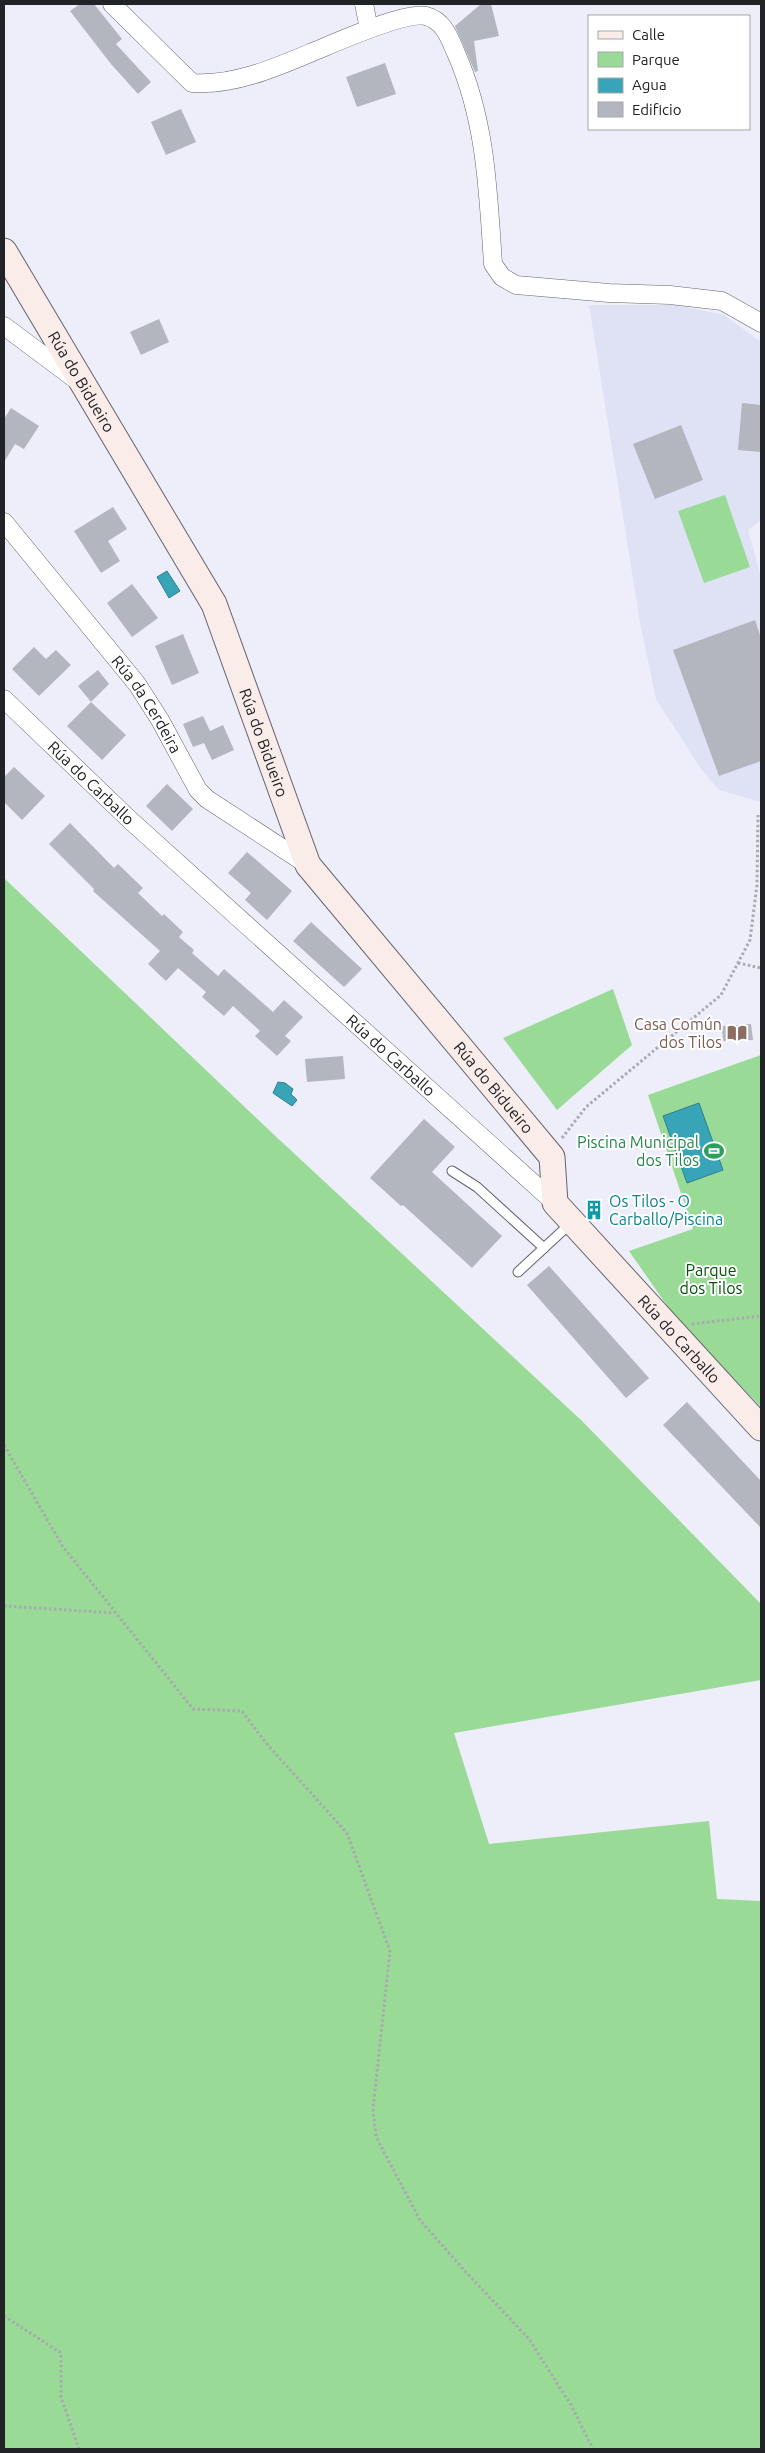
<svg xmlns="http://www.w3.org/2000/svg" width="765" height="2453" font-family="Ubuntu,sans-serif">
  <style>
    .built { fill: #dfe2f4 }
    .green { fill: #99da96 }
    .water { fill: #37a5b7; stroke: #317e8c }
    .building { fill: #b3b5bf }
    .lines { fill: none; stroke-linecap: round; stroke-linejoin: round }
    .lane-casing { stroke: #63646e; stroke-width: 11 }
    .street-casing { stroke: #63646e; stroke-width: 19 }
    .secondary-casing { stroke: #63646e; stroke-width: 27 }
    .path { stroke: #a8a9b1; stroke-width: 3; stroke-dasharray: 2.5 2.5; stroke-linecap: butt }
    .lane { stroke: #fff; stroke-width: 9 }
    .street { stroke: #fff; stroke-width: 18 }
    .secondary { stroke: #faede9; stroke-width: 25 }
    .labels { text-anchor: middle; stroke-width: 4; stroke-linejoin: round; paint-order: stroke }
    .street-label { font-size: 16px; fill: #222327; stroke: #fff }
    .education-label { font-size: 16px; fill: #785e54; stroke: #fff; text-anchor: end }
    .leisure-label { font-size: 16px; fill: #27864d; stroke: #fff; text-anchor: end }
    .culture-label { font-size: 16px; fill: #0d838f; stroke: #fff; text-anchor: start }
    .park-label { font-size: 16px; fill: #025208; stroke: #fff }
  </style>
  <rect width="100%" height="100%" fill="#edeef9"/>
  <path class="built" d="M589,305H677L724,315L761,342V520L748,530L761,577V802L719,790L701,769L656,699L640,622Z"/>
  <g class="green">
    <path d="M725,495L750,567L704,583L678,511Z"/>
    <path d="M4,878L270,1131L582,1421L761,1604V1680L454,1733L489,1844L709,1821L717,1899L761,1901V2449H4Z"/>
    <path d="M613,989L632,1045L557,1110L503,1038Z"/>
    <path d="M761,1055V1407L675,1317L629,1251L693,1229L648,1095Z"/>
  </g>
  <g class="water">
    <path d="M167,571L180,591L169,598L157,577Z"/>
    <path d="M278,1082L285,1083L293,1089L291,1094L297,1100L292,1106L273,1093Z"/>
    <path d="M699,1103L723,1170L687,1183L663,1116Z"/>
  </g>
  <g class="building">
    <path d="M80,4H94L122,39L116,44L151,82L138,94L111,64L70,11Z"/>
    <path d="M481,4H491L499,36L474,41L478,71L475,72L455,26Z"/>
    <path d="M385,63L396,94L357,107L346,77Z"/>
    <path d="M181,109L196,142L166,155L151,122Z"/>
    <path d="M159,319L169,342L141,355L130,332Z"/>
    <path d="M742,403L761,405V452L738,450Z"/>
    <path d="M11,408L39,426L24,449L15,444L4,462V419Z"/>
    <path d="M681,425L703,480L655,499L633,444Z"/>
    <path d="M113,507L127,529L108,541L120,561L101,573L74,531Z"/>
    <path d="M132,584L158,618L132,637L107,603Z"/>
    <path d="M755,620L761,638V761L719,776L673,650Z"/>
    <path d="M183,634L199,673L172,685L155,646Z"/>
    <path d="M34,647L46,659L56,650L71,665L39,696L12,669Z"/>
    <path d="M98,670L109,684L91,702L78,686Z"/>
    <path d="M91,702L126,735L102,760L67,726Z"/>
    <path d="M203,716L210,731L223,725L234,750L212,760L204,743L193,747L183,724Z"/>
    <path d="M14,767L45,796L22,820L4,802V777Z"/>
    <path d="M167,784L193,809L172,831L146,806Z"/>
    <path d="M70,823L114,868L118,864L143,888L138,893L162,916L164,914L183,932L179,937L194,950L192,953L218,976L224,969L273,1012L284,1000L303,1017L285,1036L291,1041L277,1056L255,1036L260,1031L233,1006L224,1016L202,997L206,992L178,968L166,981L148,964L160,951L93,891L94,889L49,844Z"/>
    <path d="M247,852L292,891L267,920L245,900L251,893L228,873Z"/>
    <path d="M311,922L362,969L344,987L293,941Z"/>
    <path d="M751,1024L753,1040L723,1041L722,1026Z"/>
    <path d="M343,1056L345,1079L307,1082L305,1059Z"/>
    <path d="M424,1119L455,1147L432,1172L502,1236L472,1268L403,1205L401,1206L370,1178Z"/>
    <path d="M549,1266L649,1378L626,1398L527,1285Z"/>
    <path d="M687,1402L761,1481V1528L663,1425Z"/>
  </g>
  <g class="lines">
    <defs>
      <g id="lane">
        <path d="M452,1171L477,1187L544,1248"/>
        <path d="M518,1272L572,1222"/>
      </g>
      <g id="street">
        <path d="M112,4L192,83C234,86 277,67 315,51C337,42 406,11 426,16C444,21 449,37 456,53C486,121 488,190 493,264L502,277L516,285L609,293L670,295L722,301L761,323"/>
        <path d="M364,4L369,29"/>
        <path d="M4,326L75,379"/>
        <path id="s1" d="M4,522L137,684L160,720L198,790L207,799L308,865"/>
        <path id="s2" d="M4,699L130,820L555,1203"/>
      </g>
      <g id="secondary">
        <path id="s3" d="M4,251L214,604L308,865L552,1157L555,1203L761,1428"/>
      </g>
    </defs>
    <use href="#lane" class="lane-casing"/>
    <use href="#street" class="street-casing"/>
    <use href="#secondary" class="secondary-casing"/>
    <g class="path">
      <path d="M738,963L761,968"/>
      <path d="M562,1138L586,1107L721,995L750,940L757,885L758,815"/>
      <path d="M692,1324L761,1316"/>
      <path d="M4,1445L63,1547L193,1709L242,1711L265,1742L347,1833L390,1951L373,2109L376,2137L420,2220L463,2269L529,2339L571,2405L593,2449"/>
      <path d="M4,1606L115,1613"/>
      <path d="M4,2316L61,2353V2397L79,2449"/>
    </g>
    <use href="#lane" class="lane"/>
    <use href="#street" class="street"/>
    <use href="#secondary" class="secondary"/>
  </g>
  <defs>
    <symbol id="library-bare" viewBox="-9 -9 18 18"><path d="M-6-4Q-3-5.5-.7-3.5V5Q-3 3-6 4ZM6-4Q3-5.5 .7-3.5V5Q3 3 6 4Z" fill="#8d6e63" stroke="#fff" stroke-width="2.5" paint-order="stroke"/></symbol>
    <symbol id="stadium-bare" viewBox="-9 -9 18 18"><path d="M0-5a6.5 5 0 1 0 0 10a6.5 5 0 1 0 0-10ZM-3.5-1.8h7v3.6h-7Z" fill="#2e9e5b" stroke="#fff" stroke-width="2.5" paint-order="stroke"/></symbol>
    <symbol id="building-bare" viewBox="-9 -9 18 18"><path d="M-4-6H4V6H1V3H-1V6H-4ZM-2.5-4.3h1.7v1.8h-1.7ZM.8-4.3h1.7v1.8H.8ZM-2.5-1h1.7V.8h-1.7ZM.8-1h1.7V.8H.8Z" fill="#0f9aa8" stroke="#fff" stroke-width="2.5" paint-order="stroke"/></symbol>
  </defs>
  <g fill-rule="evenodd">
    <use href="#library-bare" x="723" y="1019" width="28" height="28"/>
    <use href="#stadium-bare" x="700" y="1137" width="28" height="28"/>
    <use href="#building-bare" x="580" y="1196" width="28" height="28"/>
  </g>
  <g class="labels">
    <g class="street-label">
      <text dy="6" stroke="none"><textPath href="#s3" startOffset="152">Rúa do Bidueiro</textPath></text>
      <text dy="6" stroke="none"><textPath href="#s1" startOffset="232">Rúa da Cerdeira</textPath></text>
      <text dy="6" stroke="none"><textPath href="#s3" startOffset="558">Rúa do Bidueiro</textPath></text>
      <text dy="6" stroke="none"><textPath href="#s2" startOffset="121">Rúa do Carballo</textPath></text>
      <text dy="6" stroke="none"><textPath href="#s2" startOffset="526">Rúa do Carballo</textPath></text>
      <text dy="6" stroke="none"><textPath href="#s3" startOffset="978">Rúa do Bidueiro</textPath></text>
      <text dy="6" stroke="none"><textPath href="#s3" startOffset="1299">Rúa do Carballo</textPath></text>
    </g>
    <g class="education-label">
      <text x="722" y="1030">Casa Común<tspan x="722" dy="18">dos Tilos</tspan></text>
    </g>
    <g class="leisure-label">
      <text x="699" y="1148">Piscina Municipal<tspan x="699" dy="18">dos Tilos</tspan></text>
    </g>
    <g class="culture-label">
      <text x="609" y="1207">Os Tilos - O<tspan x="609" dy="18">Carballo/Piscina</tspan></text>
    </g>
    <g class="park-label">
      <text x="711" y="1276">Parque<tspan x="711" dy="18">dos Tilos</tspan></text>
    </g>
  </g>
  <rect width="765" height="2453" fill="none" stroke="#222327" stroke-width="10"/>
  <rect x="588" y="15" width="162" height="115" fill="#ffffff" stroke="#a7a7a9"/>
  <rect x="598" y="31" width="25" height="8" fill="#faede9" stroke="#a7a7a9"/>
  <text x="632" y="40" font-size="15" fill="#222327">Calle</text>
  <rect x="598" y="52" width="25" height="15" fill="#99da96" stroke="#a7a7a9"/>
  <text x="632" y="65" font-size="15" fill="#222327">Parque</text>
  <rect x="598" y="78" width="25" height="15" fill="#37a5b7" stroke="#a7a7a9"/>
  <text x="632" y="90" font-size="15" fill="#222327">Agua</text>
  <rect x="598" y="102" width="25" height="15" fill="#b3b5bf" stroke="#a7a7a9"/>
  <text x="632" y="115" font-size="15" fill="#222327">Edificio</text>
</svg>
